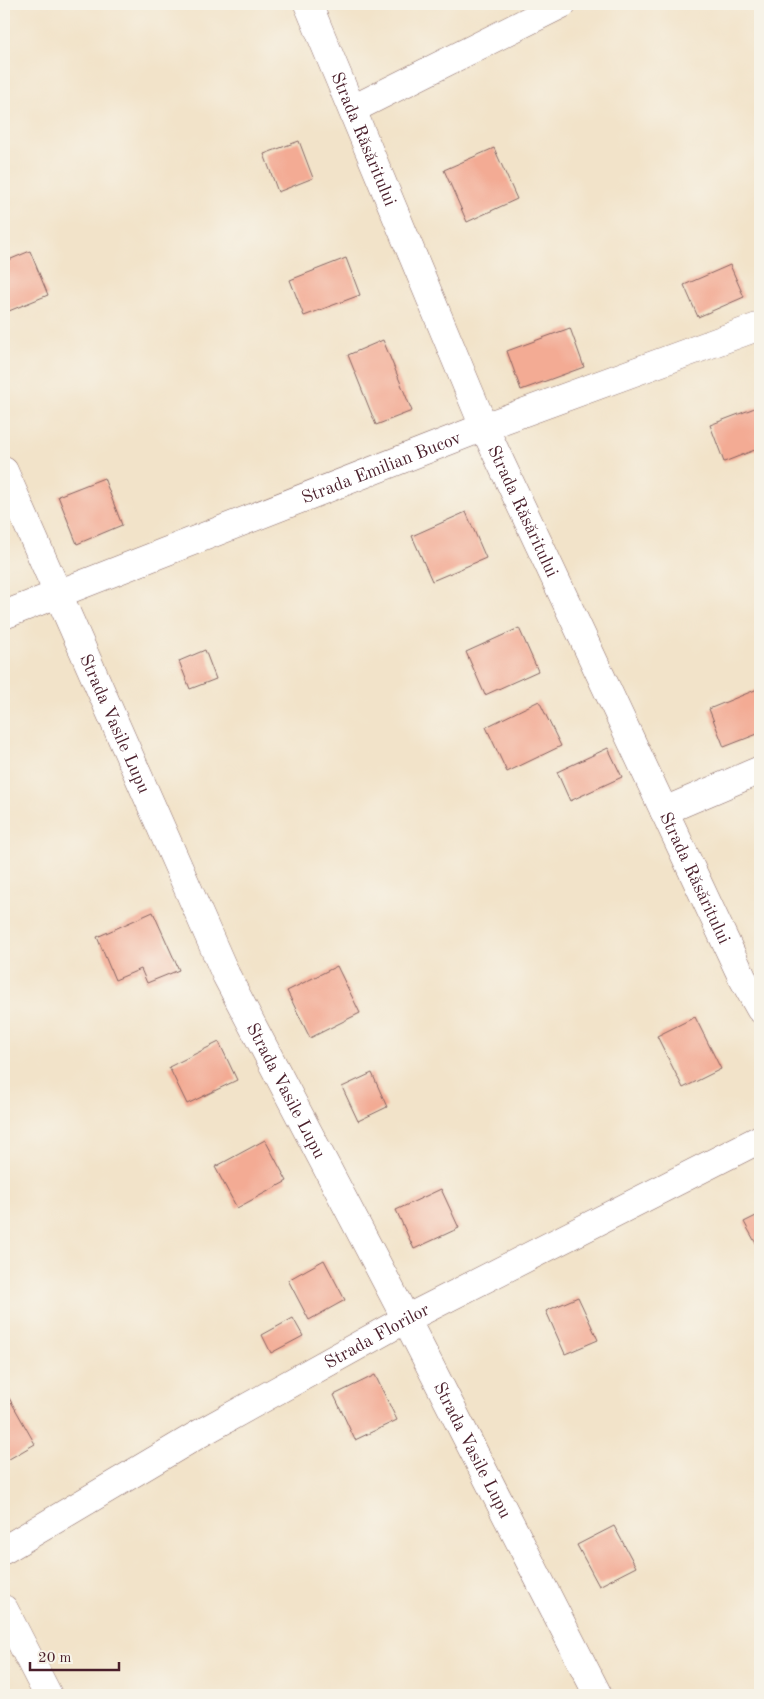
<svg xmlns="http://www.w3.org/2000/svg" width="764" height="1699" font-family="'Old Standard TT',serif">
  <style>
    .building { fill: #f3ab94 }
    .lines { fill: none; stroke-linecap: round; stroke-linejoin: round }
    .minor-casing { stroke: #856462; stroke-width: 29 }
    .minor { stroke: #fff; stroke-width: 28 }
    .labels { text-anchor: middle; stroke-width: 4; stroke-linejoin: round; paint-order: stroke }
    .street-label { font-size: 18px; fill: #4a1f2b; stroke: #f7f3e8 }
  </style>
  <rect width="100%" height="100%" fill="#f7f3e8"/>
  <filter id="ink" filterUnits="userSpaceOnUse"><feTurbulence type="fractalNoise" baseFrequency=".02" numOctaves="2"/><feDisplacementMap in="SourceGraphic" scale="10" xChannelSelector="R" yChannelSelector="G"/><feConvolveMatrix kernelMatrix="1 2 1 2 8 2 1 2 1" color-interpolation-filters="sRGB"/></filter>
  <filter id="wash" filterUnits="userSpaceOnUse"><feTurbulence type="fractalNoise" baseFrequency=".0096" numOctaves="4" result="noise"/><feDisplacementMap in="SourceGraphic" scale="20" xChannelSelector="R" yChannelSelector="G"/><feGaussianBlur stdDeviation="1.12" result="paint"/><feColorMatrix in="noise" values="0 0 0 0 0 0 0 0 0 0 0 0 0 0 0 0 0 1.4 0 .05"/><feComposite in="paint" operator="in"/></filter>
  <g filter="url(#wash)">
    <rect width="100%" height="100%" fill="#f2e3c9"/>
    <g id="blocks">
      <g class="building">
        <path d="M299,141L313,178L278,192L264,154Z"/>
        <path d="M494,148L517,199L467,222L444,170Z"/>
        <path d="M30,251L48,295L4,313V262Z"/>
        <path d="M346,258L360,295L304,316L290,280Z"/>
        <path d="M730,265L744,297L698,317L684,285Z"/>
        <path d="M570,328L584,367L521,390L507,351Z"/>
        <path d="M383,340L412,411L376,425L348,355Z"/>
        <path d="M760,406V448L724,462L710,425Z"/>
        <path d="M104,478L122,525L77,544L58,496Z"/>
        <path d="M466,512L486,558L432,581L412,536Z"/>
        <path d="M519,628L538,671L485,695L466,652Z"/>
        <path d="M205,650L216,679L190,689L179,661Z"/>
        <path d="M760,688V733L724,747L709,709Z"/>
        <path d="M539,701L561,746L507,772L486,727Z"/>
        <path d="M608,748L622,777L570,801L557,772Z"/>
        <path d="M153,912L179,970L147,983L141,969L115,980L97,937Z"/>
        <path d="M337,966L360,1013L310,1038L287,991Z"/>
        <path d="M695,1017L721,1069L683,1088L657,1036Z"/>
        <path d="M219,1042L237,1080L187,1104L169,1067Z"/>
        <path d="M372,1073L387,1107L358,1121L342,1087Z"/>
        <path d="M265,1140L287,1181L237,1208L215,1167Z"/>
        <path d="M441,1189L459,1228L414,1249L396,1210Z"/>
        <path d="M760,1214V1251L744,1222Z"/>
        <path d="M324,1260L345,1300L309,1320L288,1280Z"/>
        <path d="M578,1297L598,1340L565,1354L546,1311Z"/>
        <path d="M293,1318L303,1336L271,1353L262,1335Z"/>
        <path d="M375,1375L397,1420L355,1440L334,1395Z"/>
        <path d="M9,1398L35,1444L4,1462V1401Z"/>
        <path d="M614,1526L636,1567L599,1586L577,1545Z"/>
      </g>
    </g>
  </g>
  <g filter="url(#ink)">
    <use href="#blocks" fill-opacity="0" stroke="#856462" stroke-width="1"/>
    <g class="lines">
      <defs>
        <g id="minor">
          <path id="s1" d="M308,4L484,427L742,977L760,1009"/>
          <path d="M353,109L562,4"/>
          <path id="s2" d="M4,471L226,975L406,1319L598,1695"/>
          <path id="s3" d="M4,615L484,427L760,326"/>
          <path d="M664,811L760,770"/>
          <path id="s4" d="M4,1550L199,1434L406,1319L760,1139"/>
          <path d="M4,1609L48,1695"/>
        </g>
      </defs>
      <use href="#minor" class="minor-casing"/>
      <use href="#minor" class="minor"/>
    </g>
  </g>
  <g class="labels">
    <g class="street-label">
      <text dy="6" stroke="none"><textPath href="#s1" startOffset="146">Strada Răsăritului</textPath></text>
      <text dy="6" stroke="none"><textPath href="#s3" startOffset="405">Strada Emilian Bucov</textPath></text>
      <text dy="6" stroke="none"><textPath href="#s1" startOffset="551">Strada Răsăritului</textPath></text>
      <text dy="6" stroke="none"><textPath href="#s2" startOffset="276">Strada Vasile Lupu</textPath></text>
      <text dy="6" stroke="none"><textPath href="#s1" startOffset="956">Strada Răsăritului</textPath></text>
      <text dy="6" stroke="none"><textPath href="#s2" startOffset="681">Strada Vasile Lupu</textPath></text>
      <text dy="6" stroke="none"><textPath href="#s4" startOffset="430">Strada Florilor</textPath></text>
      <text dy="6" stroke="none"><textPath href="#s2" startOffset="1086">Strada Vasile Lupu</textPath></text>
    </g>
  </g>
  <rect width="764" height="1699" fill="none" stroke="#f7f3e8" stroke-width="20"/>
  <path d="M30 1662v8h89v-8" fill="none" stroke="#4a1f2b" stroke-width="2.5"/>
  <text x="38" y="1662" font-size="15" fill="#4a1f2b" stroke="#f7f3e8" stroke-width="4" paint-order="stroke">20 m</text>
</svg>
